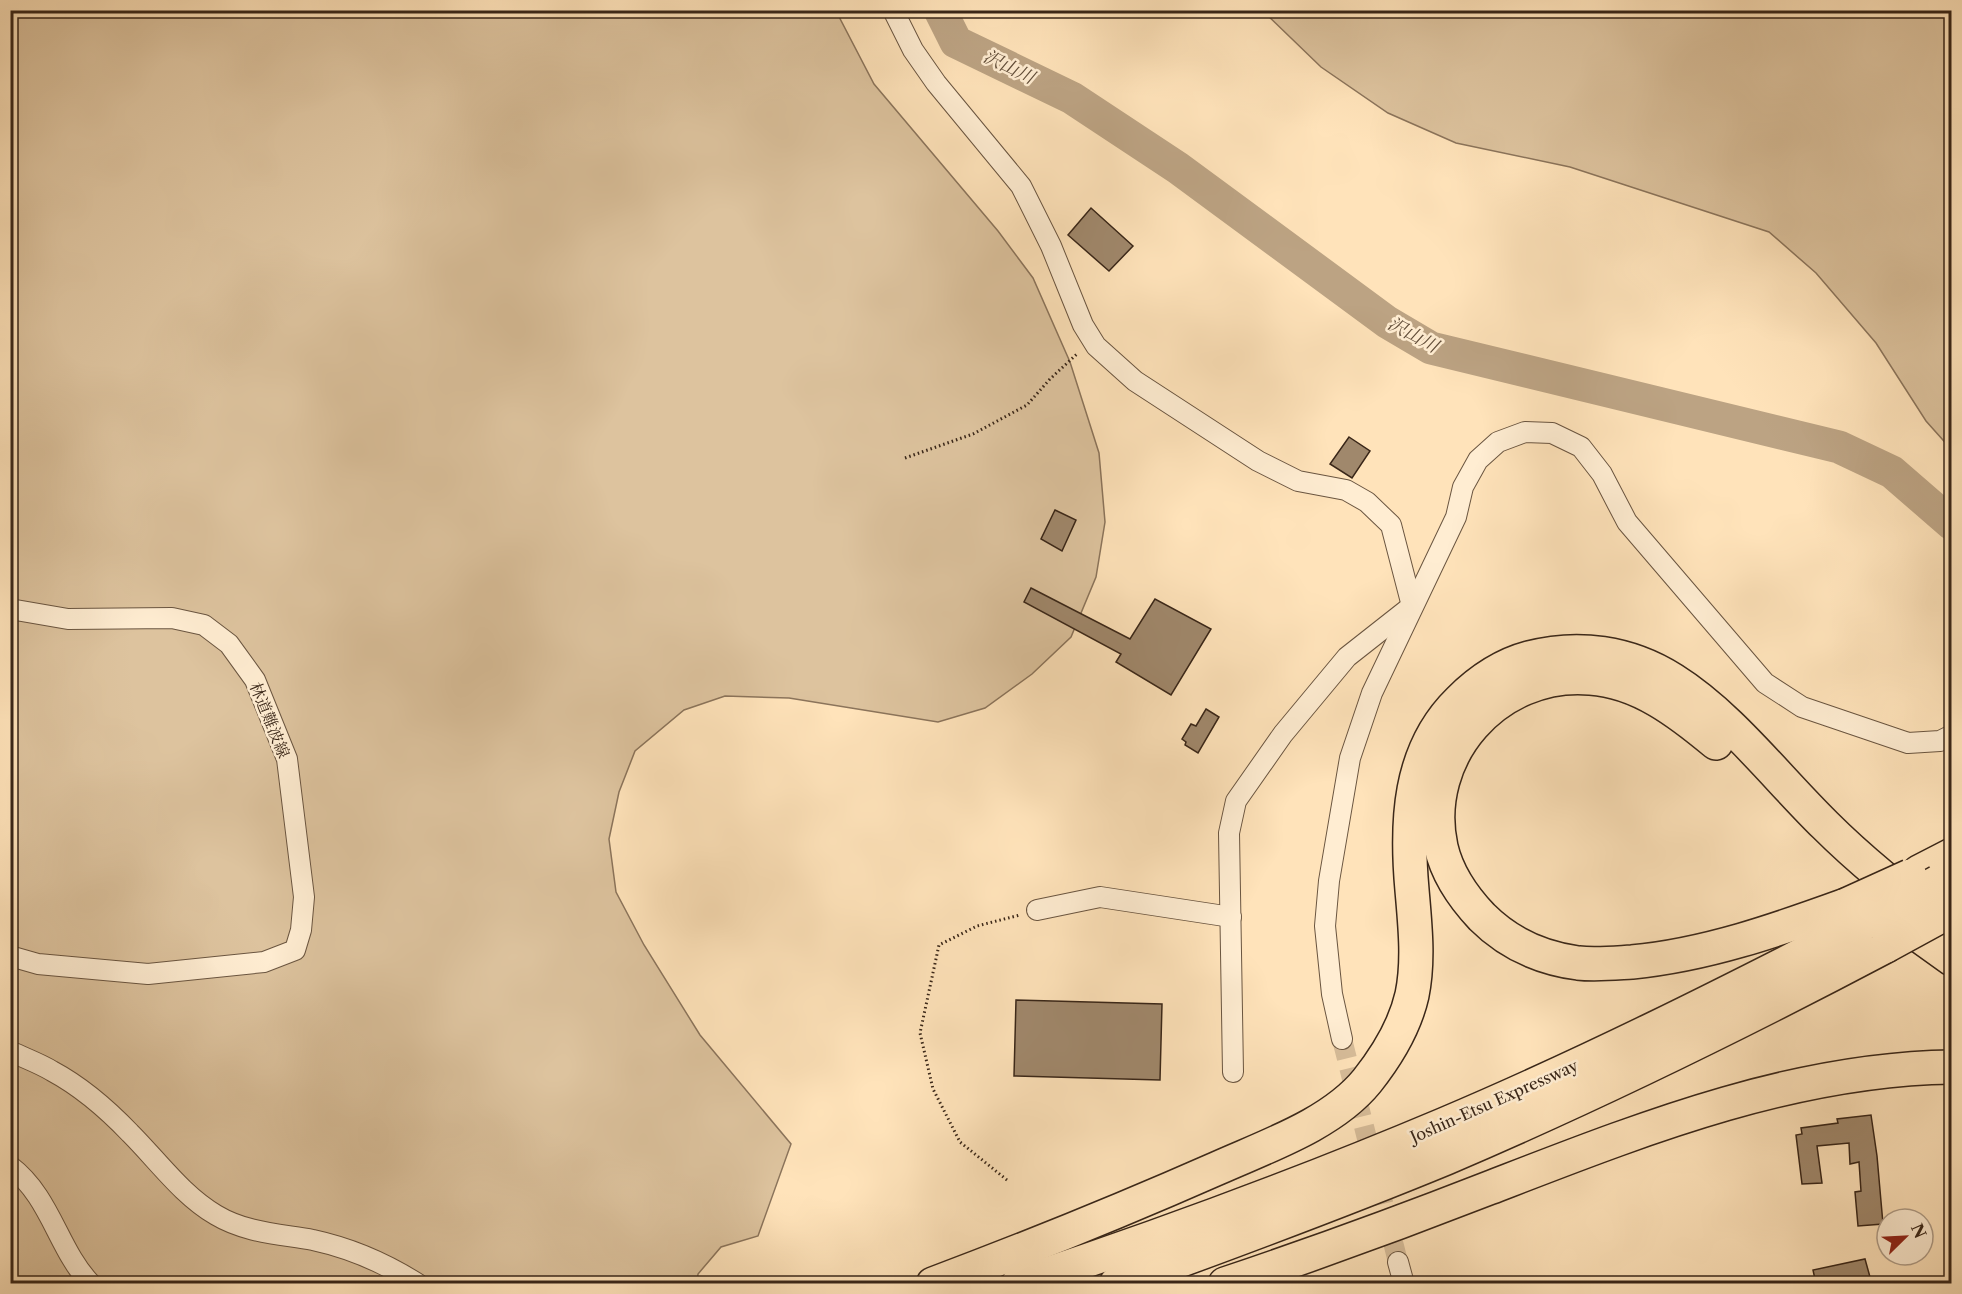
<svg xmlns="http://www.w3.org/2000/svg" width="1962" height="1294" font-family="'Libre Caslon Text','Noto Serif JP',serif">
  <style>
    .green { fill: #ddc39e; stroke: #8b745b; stroke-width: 1.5 }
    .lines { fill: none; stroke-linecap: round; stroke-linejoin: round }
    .river { stroke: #bca383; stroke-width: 33 }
    .building { fill: #a0886c; stroke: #392618; stroke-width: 1.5 }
    .street-tunnel { stroke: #d7bd9a; stroke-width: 20; stroke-dasharray: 20 10; stroke-linecap: butt }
    .street-casing { stroke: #6a5540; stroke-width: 22 }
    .highway-casing { stroke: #392618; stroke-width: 36 }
    .path { stroke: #392618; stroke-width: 3; stroke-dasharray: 1.5 3; stroke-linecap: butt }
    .street { stroke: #ffedd2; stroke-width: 20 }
    .highway { stroke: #ffe3ba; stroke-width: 33 }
    .highway-bridge-casing { stroke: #392618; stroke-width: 36; stroke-linecap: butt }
    .highway-bridge { stroke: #ffe3ba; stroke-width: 33 }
    .labels { text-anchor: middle; stroke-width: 5; stroke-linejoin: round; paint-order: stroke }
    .street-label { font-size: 16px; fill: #392618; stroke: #ffedd2 }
    .water-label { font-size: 18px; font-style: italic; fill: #604c38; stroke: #ffedd2 }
  </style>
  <rect width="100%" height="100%" fill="#ffe3ba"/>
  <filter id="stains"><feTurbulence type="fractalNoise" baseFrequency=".00333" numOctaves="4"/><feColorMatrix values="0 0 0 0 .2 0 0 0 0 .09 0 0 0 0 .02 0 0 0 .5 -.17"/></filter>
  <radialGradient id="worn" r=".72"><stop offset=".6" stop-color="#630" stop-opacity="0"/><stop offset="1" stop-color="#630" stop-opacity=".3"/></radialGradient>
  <g class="green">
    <path d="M10,11H836L874,84L998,231L1033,278L1070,362L1099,453L1105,522L1096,577L1071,637L1032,674L985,708L938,722L789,698L725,696L684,710L635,751L619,792L609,839L616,892L644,945L700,1035L791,1144L758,1236L721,1247L698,1274L697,1283H11Z"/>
    <path d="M1263,11H1951V449L1926,421L1876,343L1816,273L1769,232L1570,167L1456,143L1388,113L1321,67Z"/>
  </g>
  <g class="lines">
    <path class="river" d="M940,10L956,42L1072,98L1178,168L1387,322L1431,348L1839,447L1892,472L1952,524"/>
  </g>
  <g class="building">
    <path d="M1091,208L1133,246L1109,271L1068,235Z"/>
    <path d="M1349,437L1370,451L1352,478L1330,464Z"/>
    <path d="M1055,510L1076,520L1062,551L1041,539Z"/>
    <path d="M1031,588L1130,639L1155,599L1211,629L1171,695L1116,662L1121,654L1024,602Z"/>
    <path d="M1206,709L1219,717L1198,753L1185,745L1186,742L1182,739L1191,724L1196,726Z"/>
    <path d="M1016,1000L1162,1004L1160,1080L1014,1076Z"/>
    <path d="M1871,1115L1877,1156L1883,1224L1858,1226L1855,1192L1861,1191L1859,1162L1850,1164L1849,1143L1817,1146L1822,1183L1802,1184L1796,1135L1802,1134L1801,1128L1838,1123L1837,1119Z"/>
    <path d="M1865,1259L1870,1277L1844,1284H1816L1813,1270Z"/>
  </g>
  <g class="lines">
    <path class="street-tunnel" d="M1342,1039L1398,1262"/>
    <defs>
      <g id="street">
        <path d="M893,10L913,50L936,83L1021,186L1051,246L1083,325L1096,346L1135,381L1258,461L1298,481L1346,490L1367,502L1391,525L1412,606"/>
        <path d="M10,609L68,619L172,618L204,625L229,644L255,680L287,759L304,897L301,930L295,950L264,962L148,974L38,964L10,956"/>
        <path d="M1037,910L1100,897L1231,917"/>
        <path d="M1342,1039L1332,994L1325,926L1329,881L1350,758L1372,693L1456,517L1463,487L1478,460L1498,442L1525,432L1552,433L1581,447L1602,474L1627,522L1765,683L1802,707L1908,743L1940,741L1952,735"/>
        <path d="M10,1051C24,1058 39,1063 52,1071C80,1086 108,1110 130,1133C158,1161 182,1195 216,1215C246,1233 280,1234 313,1240C350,1248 385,1263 418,1284"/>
        <path d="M1233,1072L1229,833L1236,801L1283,734L1347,657L1408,609"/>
        <path d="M10,1166C51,1197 58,1250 91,1284"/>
        <path d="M1398,1262L1404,1284"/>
      </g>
      <g id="highway">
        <path d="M1716,743C1680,713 1639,681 1590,678C1497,670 1421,756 1441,847C1447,873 1464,898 1482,917C1509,944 1541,958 1578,963C1596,965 1615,963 1632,962C1706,955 1777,930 1846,905"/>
        <path d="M1919,872L1952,855"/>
        <path d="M1892,916L1952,959"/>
        <path d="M933,1284C1029,1248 1125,1209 1218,1168C1267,1146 1332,1124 1367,1081C1386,1057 1405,1026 1412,995C1419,961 1415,925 1412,890C1406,823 1408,751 1459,701C1478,682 1503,665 1529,658C1578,645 1629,652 1673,680C1729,715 1777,778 1825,825C1864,864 1907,898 1952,931"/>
        <path d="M1018,1284C1162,1236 1303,1184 1443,1125C1587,1064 1726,994 1864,923"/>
        <path d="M1116,1284C1226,1244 1337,1203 1446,1158C1596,1094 1742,1022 1886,946"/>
        <path d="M1225,1284C1314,1254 1402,1222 1489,1188C1637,1131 1790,1069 1952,1067"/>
      </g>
    </defs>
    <use href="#street" class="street-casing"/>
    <use href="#highway" class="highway-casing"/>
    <g class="path">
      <path d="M905,458L973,434L1027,405L1050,379L1078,353"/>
      <path d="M1007,1180L960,1142L933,1089L920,1033L939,945L977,926L1020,915"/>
    </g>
    <use href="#street" class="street"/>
    <use href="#highway" class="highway"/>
    <defs>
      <g id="highway-bridge">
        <path d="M1846,905L1910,876"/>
        <path d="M1864,923L1938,882"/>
        <path d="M1886,946L1952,910"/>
      </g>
    </defs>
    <use href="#highway-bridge" class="highway-bridge-casing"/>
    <use href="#highway-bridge" class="highway-bridge"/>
  </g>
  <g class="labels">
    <g class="street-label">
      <text transform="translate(270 720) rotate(68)" y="6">林道難波線</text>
      <text transform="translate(1494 1101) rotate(-24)" y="6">Joshin-Etsu Expressway</text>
    </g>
    <g class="water-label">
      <text transform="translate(1009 67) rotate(26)" y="6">沢山川</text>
      <text transform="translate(1413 335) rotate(28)" y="6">沢山川</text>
    </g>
  </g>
  <rect width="1962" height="1294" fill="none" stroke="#ffe3ba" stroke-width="36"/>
  <rect x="12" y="12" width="1938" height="1270" fill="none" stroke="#392618" stroke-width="3"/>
  <rect x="18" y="18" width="1926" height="1258" fill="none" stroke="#392618" stroke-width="1.5"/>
  <g transform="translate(1905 1237) rotate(66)"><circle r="28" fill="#ffedd2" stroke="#b09d88" stroke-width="1.5"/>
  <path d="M0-4.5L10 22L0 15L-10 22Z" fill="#8f2418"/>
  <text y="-9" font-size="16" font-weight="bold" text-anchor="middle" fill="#392618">N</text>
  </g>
  <rect width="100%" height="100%" filter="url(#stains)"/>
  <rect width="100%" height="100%" fill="url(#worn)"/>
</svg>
